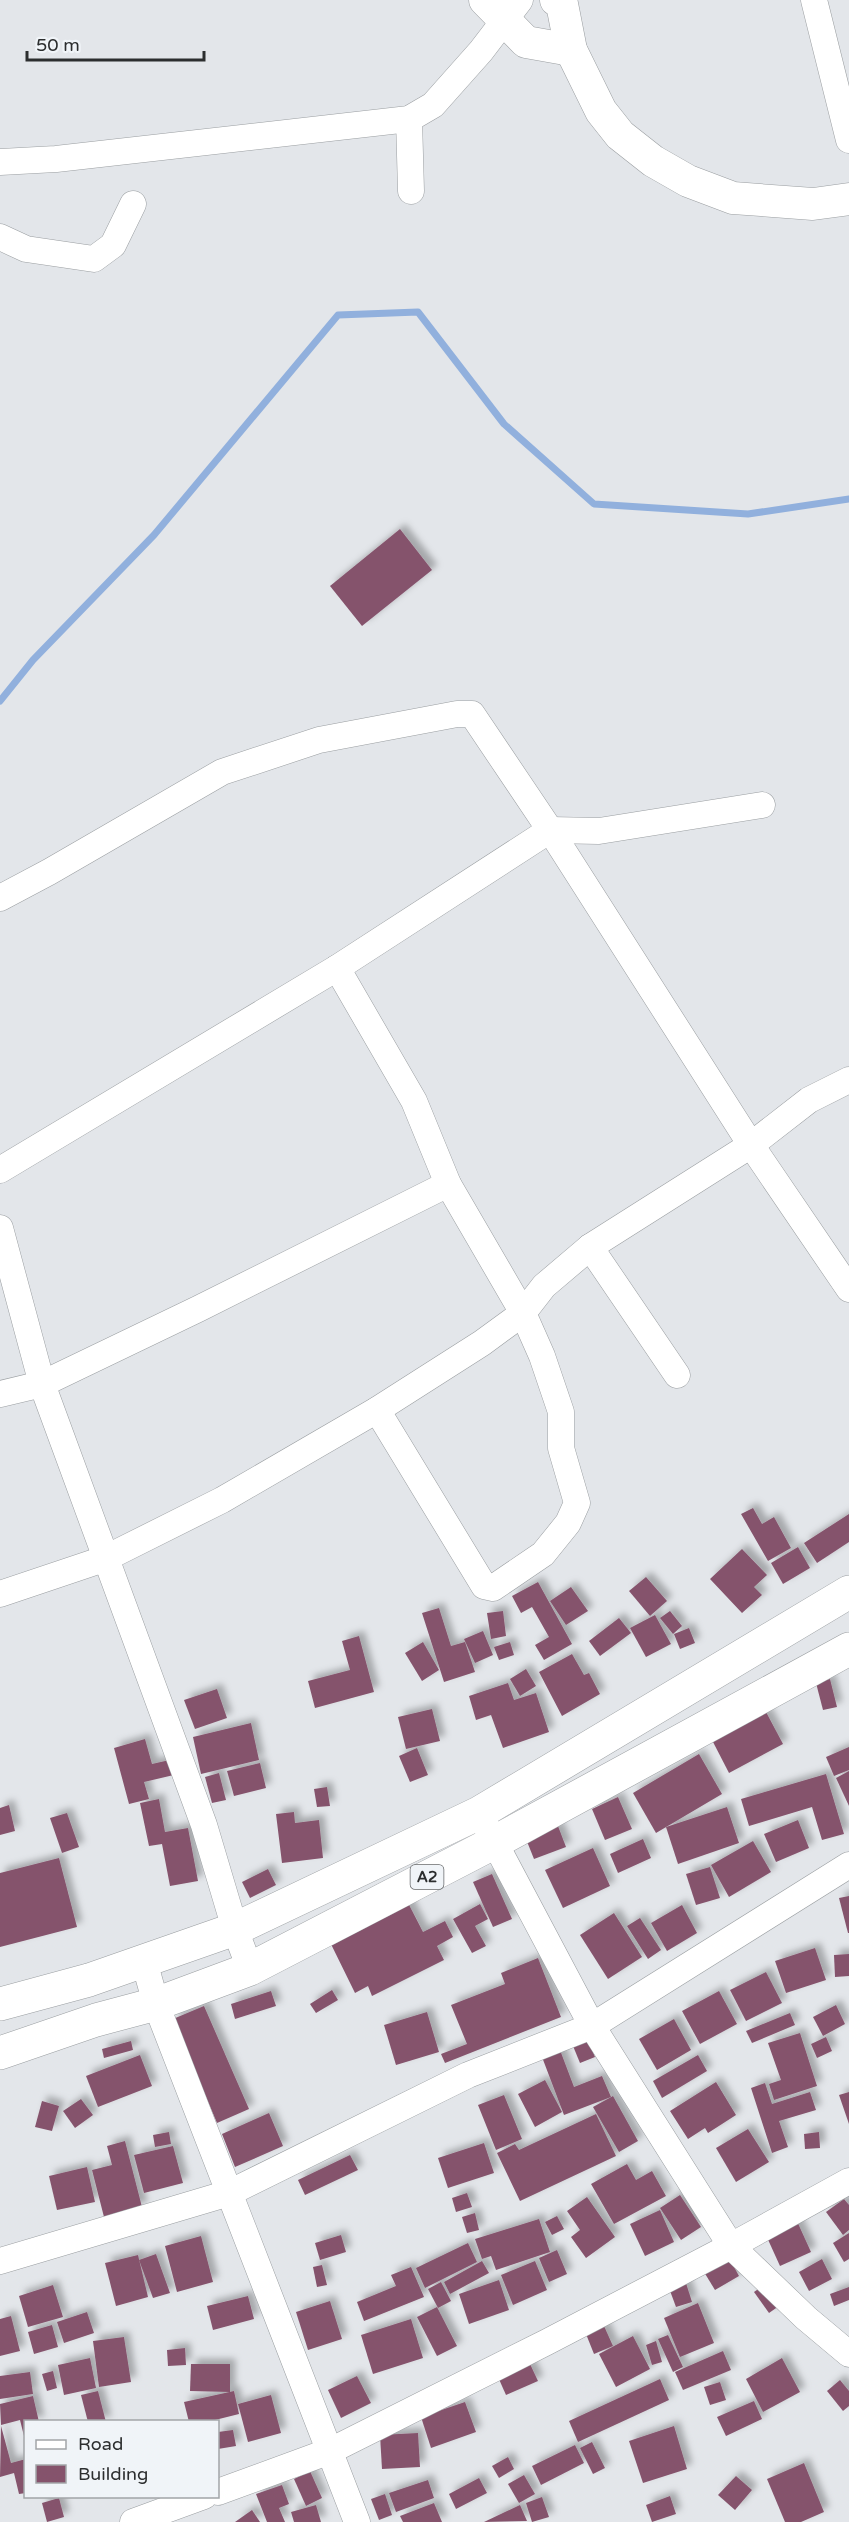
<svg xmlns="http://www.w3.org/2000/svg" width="849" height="2522" font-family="'Varela Round',sans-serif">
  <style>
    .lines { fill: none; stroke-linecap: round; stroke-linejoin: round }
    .stream { stroke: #91b0dd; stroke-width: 7 }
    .building { fill: #85536c; filter: url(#shadow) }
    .minor-casing { stroke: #9a9ea1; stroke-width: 27 }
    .tertiary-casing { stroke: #9a9ea1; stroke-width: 33 }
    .trunk-casing { stroke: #9a9ea1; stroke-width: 34 }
    .minor { stroke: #fff; stroke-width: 26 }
    .tertiary { stroke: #fff; stroke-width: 32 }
    .trunk { stroke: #fff; stroke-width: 33 }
    .labels { text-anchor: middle; stroke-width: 6; stroke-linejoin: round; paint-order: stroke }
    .shield { fill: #f0f4f8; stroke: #67696b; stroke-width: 1.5 }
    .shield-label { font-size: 15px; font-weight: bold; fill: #2c2e2f }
  </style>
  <defs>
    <filter id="shadow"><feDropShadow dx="5.5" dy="-5.5" stdDeviation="3" flood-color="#0004"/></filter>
  </defs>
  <rect width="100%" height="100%" fill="#e3e6ea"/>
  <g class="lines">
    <path class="stream" d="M0,701L33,660L154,535L338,315L418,312L504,424L594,504L748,514L849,499"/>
  </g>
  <g class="building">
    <path d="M400,529L432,570L362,626L330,586Z"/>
    <path d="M753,1508L762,1524L774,1517L791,1548L768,1561L741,1514Z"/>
    <path d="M849,1514V1542L817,1563L804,1543Z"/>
    <path d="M798,1547L810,1568L783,1584L771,1563Z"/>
    <path d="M742,1549L767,1575L754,1587L762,1595L742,1613L710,1579Z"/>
    <path d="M646,1577L667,1601L650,1616L629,1591Z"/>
    <path d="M538,1582L572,1644L544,1660L535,1645L549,1637L532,1607L521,1613L512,1596Z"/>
    <path d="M571,1587L588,1611L566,1625L550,1601Z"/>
    <path d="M439,1608L451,1646L465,1642L475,1672L444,1682L422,1613Z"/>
    <path d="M503,1611L506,1636L491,1639L487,1613Z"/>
    <path d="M670,1611L682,1626L673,1634L660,1618Z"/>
    <path d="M655,1615L671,1644L646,1657L630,1628Z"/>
    <path d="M619,1618L631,1633L600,1656L589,1641Z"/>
    <path d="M689,1628L695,1643L680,1649L674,1634Z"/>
    <path d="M483,1631L493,1655L475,1663L464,1639Z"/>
    <path d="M359,1636L374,1692L315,1708L308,1681L350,1670L342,1641Z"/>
    <path d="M423,1642L439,1670L422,1681L405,1653Z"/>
    <path d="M510,1642L514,1655L499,1660L494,1647Z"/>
    <path d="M572,1654L584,1675L589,1673L600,1694L562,1716L539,1672Z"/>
    <path d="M526,1669L536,1686L520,1696L510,1679Z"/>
    <path d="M830,1679L837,1707L823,1710L816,1683Z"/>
    <path d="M508,1683L514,1700L536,1693L549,1732L503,1748L491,1715L476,1720L469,1696Z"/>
    <path d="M217,1689L227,1718L195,1729L184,1700Z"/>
    <path d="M432,1709L440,1741L406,1749L398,1717Z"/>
    <path d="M766,1712L783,1744L729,1773L712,1740Z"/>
    <path d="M251,1723L259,1760L201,1774L193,1737Z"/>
    <path d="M145,1739L152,1764L174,1759L178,1774L144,1782L149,1799L129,1804L114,1748Z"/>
    <path d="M849,1747V1770L834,1776L826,1757Z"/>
    <path d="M417,1748L428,1775L410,1782L399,1756Z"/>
    <path d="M699,1754L722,1794L656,1833L633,1793Z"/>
    <path d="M260,1763L266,1788L234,1796L227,1771Z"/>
    <path d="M849,1771V1806L836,1778Z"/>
    <path d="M219,1773L226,1800L212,1803L205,1777Z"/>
    <path d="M826,1774L844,1834L822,1840L812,1807L749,1826L741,1799Z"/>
    <path d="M327,1787L330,1806L317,1807L314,1789Z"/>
    <path d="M618,1797L632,1829L605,1840L592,1809Z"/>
    <path d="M159,1799L165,1832L188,1828L198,1881L170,1886L162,1844L149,1846L140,1803Z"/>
    <path d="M9,1805L15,1831L0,1835V1808Z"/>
    <path d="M727,1807L739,1843L678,1864L666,1827Z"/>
    <path d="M294,1812L295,1823L319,1820L323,1858L282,1863L276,1814Z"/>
    <path d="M67,1813L79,1847L62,1853L50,1818Z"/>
    <path d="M798,1820L809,1848L776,1862L764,1834Z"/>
    <path d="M558,1826L566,1847L534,1859L526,1839Z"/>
    <path d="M643,1839L651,1858L618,1873L610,1854Z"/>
    <path d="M753,1841L771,1872L729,1897L711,1865Z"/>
    <path d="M593,1848L610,1886L563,1908L545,1870Z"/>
    <path d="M59,1858L77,1927L0,1947V1873Z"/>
    <path d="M710,1867L720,1898L696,1905L686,1874Z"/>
    <path d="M268,1869L276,1885L250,1898L242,1882Z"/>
    <path d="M492,1874L512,1919L493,1927L473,1882Z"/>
    <path d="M849,1896V1933H848L839,1898Z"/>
    <path d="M406,1899L423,1932L445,1921L453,1937L437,1946L444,1960L372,1996L368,1986L355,1993L328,1938Z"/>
    <path d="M480,1904L488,1919L475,1926L486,1946L472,1953L453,1919Z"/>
    <path d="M682,1905L697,1933L667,1951L651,1923Z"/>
    <path d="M614,1913L642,1957L608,1979L580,1935Z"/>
    <path d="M640,1918L661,1950L648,1959L627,1926Z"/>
    <path d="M815,1948L826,1980L786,1993L775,1961Z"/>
    <path d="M849,1954V1976L835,1977L834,1955Z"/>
    <path d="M538,1958L561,2017L445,2063L441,2054L467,2044L451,2005L505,1984L501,1973Z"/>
    <path d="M766,1972L782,2003L746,2021L730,1990Z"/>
    <path d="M332,1990L338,2000L316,2013L310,2004Z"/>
    <path d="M271,1991L276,2006L235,2019L231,2004Z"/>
    <path d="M719,1991L737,2024L700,2044L682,2011Z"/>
    <path d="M836,2005L845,2024L823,2036L813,2017Z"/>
    <path d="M204,2006L249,2109L217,2123L173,2019Z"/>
    <path d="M427,2012L439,2052L396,2065L384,2025Z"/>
    <path d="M790,2013L795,2025L752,2043L746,2031Z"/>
    <path d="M674,2019L691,2050L657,2070L639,2039Z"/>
    <path d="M800,2033L817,2086L774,2100L769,2084L781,2080L768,2043Z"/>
    <path d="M826,2037L832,2051L817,2058L811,2044Z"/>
    <path d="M588,2040L595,2057L580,2063L573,2046Z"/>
    <path d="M131,2041L133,2050L104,2058L102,2049Z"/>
    <path d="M560,2050L574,2087L602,2076L611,2097L564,2115L542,2057Z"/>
    <path d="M140,2055L152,2086L98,2107L86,2076Z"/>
    <path d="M698,2055L707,2071L662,2098L653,2081Z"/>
    <path d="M545,2080L562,2112L535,2127L518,2094Z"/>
    <path d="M716,2082L736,2115L708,2133L705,2128L688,2139L670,2111Z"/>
    <path d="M765,2083L772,2104L810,2092L816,2110L779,2121L788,2147L772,2153L751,2088Z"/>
    <path d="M849,2092V2124L839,2095Z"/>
    <path d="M504,2095L522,2139L496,2150L478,2105Z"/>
    <path d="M613,2096L638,2141L619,2152L593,2107Z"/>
    <path d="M81,2099L93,2115L75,2128L63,2111Z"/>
    <path d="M42,2101L59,2106L52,2131L35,2127Z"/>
    <path d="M269,2113L283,2146L235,2167L222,2134Z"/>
    <path d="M596,2114L616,2156L520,2201L497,2153L515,2144L519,2150Z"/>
    <path d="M748,2129L769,2162L736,2182L716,2148Z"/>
    <path d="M169,2132L171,2144L155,2147L153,2135Z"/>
    <path d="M819,2132L820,2148L805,2149L804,2134Z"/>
    <path d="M125,2141L142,2207L104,2217L92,2170L112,2165L107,2146Z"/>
    <path d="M484,2143L494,2173L448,2188L438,2158Z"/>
    <path d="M173,2146L183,2183L144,2193L134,2155Z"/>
    <path d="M350,2155L358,2170L305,2195L298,2180Z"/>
    <path d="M627,2164L636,2180L652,2171L666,2196L614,2224L591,2184Z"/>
    <path d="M87,2167L95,2202L57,2210L49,2176Z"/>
    <path d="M467,2193L472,2207L456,2212L452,2198Z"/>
    <path d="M680,2195L701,2227L681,2240L660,2208Z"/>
    <path d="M587,2197L615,2237L586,2258L571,2237L580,2230L567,2211Z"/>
    <path d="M844,2199L849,2205V2230L843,2235L826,2212Z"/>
    <path d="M660,2210L674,2242L645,2256L630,2224Z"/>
    <path d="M475,2213L479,2230L467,2233L462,2217Z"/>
    <path d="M557,2216L564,2229L552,2235L545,2222Z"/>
    <path d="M539,2219L550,2252L496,2270L491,2256L482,2259L475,2239Z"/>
    <path d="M796,2219L811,2252L780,2266L765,2233Z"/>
    <path d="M849,2233V2259L844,2262L833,2243Z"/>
    <path d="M341,2235L346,2252L320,2260L315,2243Z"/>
    <path d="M201,2236L213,2282L177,2292L165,2246Z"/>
    <path d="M468,2243L477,2262L425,2288L416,2268Z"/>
    <path d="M557,2250L567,2274L549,2282L539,2258Z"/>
    <path d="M156,2254L170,2293L153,2298L139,2260Z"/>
    <path d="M138,2255L148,2297L116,2306L105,2263Z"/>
    <path d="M729,2258L739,2276L715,2290L704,2272Z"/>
    <path d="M822,2259L832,2279L809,2291L799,2272Z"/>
    <path d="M482,2261L489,2273L450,2294L444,2282Z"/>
    <path d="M535,2261L547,2290L513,2305L501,2275Z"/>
    <path d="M322,2265L327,2285L317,2287L313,2267Z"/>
    <path d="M411,2267L424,2297L364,2321L357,2302L396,2286L391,2275Z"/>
    <path d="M499,2280L509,2310L469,2324L459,2294Z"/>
    <path d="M441,2282L451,2301L438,2308L428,2289Z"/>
    <path d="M686,2283L692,2302L676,2307L669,2288Z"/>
    <path d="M53,2285L63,2317L28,2327L19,2296Z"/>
    <path d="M764,2285L779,2306L769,2313L754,2292Z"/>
    <path d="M849,2287V2300L834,2306L830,2294Z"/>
    <path d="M248,2296L254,2319L213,2330L207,2306Z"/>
    <path d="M330,2301L342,2339L308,2350L296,2312Z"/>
    <path d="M698,2303L714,2343L680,2357L664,2318Z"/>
    <path d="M437,2307L457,2346L437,2356L417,2317Z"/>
    <path d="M87,2312L94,2333L64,2343L57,2322Z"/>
    <path d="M11,2316L20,2351L0,2356V2319Z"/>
    <path d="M411,2319L423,2358L373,2374L361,2335Z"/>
    <path d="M52,2325L58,2347L34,2354L28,2332Z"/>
    <path d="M604,2326L613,2346L594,2354L586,2334Z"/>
    <path d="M668,2335L683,2367L673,2372L658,2339Z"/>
    <path d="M633,2336L650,2369L616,2387L599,2354Z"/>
    <path d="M124,2337L131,2382L99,2387L93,2341Z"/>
    <path d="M656,2341L662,2362L652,2365L646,2345Z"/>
    <path d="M185,2348L186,2365L168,2366L167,2350Z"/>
    <path d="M723,2351L731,2370L683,2390L675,2372Z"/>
    <path d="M90,2358L96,2388L64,2395L58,2365Z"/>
    <path d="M782,2358L800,2392L763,2412L746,2379Z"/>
    <path d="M191,2364H230V2392L190,2391Z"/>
    <path d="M530,2364L538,2381L506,2395L498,2377Z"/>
    <path d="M53,2371L57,2388L47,2391L42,2374Z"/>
    <path d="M30,2372L33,2394L0,2399V2376Z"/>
    <path d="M357,2376L371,2403L341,2418L328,2390Z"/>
    <path d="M660,2379L669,2400L578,2442L569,2421Z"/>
    <path d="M840,2380L849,2391V2406L843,2411L827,2391Z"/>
    <path d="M720,2382L726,2400L710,2405L704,2387Z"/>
    <path d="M98,2391L106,2422H88L81,2395Z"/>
    <path d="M234,2391L239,2414L207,2422H189L184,2402Z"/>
    <path d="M271,2395L281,2433L248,2442L238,2404Z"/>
    <path d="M33,2396L39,2422H26L25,2440L20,2420L1,2425L0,2404Z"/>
    <path d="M754,2401L762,2419L726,2436L717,2417Z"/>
    <path d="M465,2402L476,2432L431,2448L421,2417Z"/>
    <path d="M1,2426L11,2463L26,2459V2493L19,2494L14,2473L0,2477Z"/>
    <path d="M674,2426L687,2469L643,2483L629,2441Z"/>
    <path d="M233,2430L236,2446L218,2449V2432Z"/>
    <path d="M418,2433L420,2467L382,2469L380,2435Z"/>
    <path d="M592,2442L605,2468L593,2474L580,2448Z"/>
    <path d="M575,2445L584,2463L541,2485L532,2466Z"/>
    <path d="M508,2457L514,2469L499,2478L492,2466Z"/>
    <path d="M804,2463L824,2512L801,2522H785L767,2479Z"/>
    <path d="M310,2471L322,2498L306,2506L294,2479Z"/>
    <path d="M524,2475L535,2494L519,2503L508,2484Z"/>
    <path d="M736,2476L752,2490L735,2510L718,2495Z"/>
    <path d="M479,2478L487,2493L456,2509L449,2494Z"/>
    <path d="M428,2480L434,2498L396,2512L389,2493Z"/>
    <path d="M282,2485L289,2504L279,2508L285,2522H267L256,2494Z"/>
    <path d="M385,2494L392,2515L379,2520L371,2499Z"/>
    <path d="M670,2496L676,2514L652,2522L646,2505Z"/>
    <path d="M542,2497L549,2517L532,2522L526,2503Z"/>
    <path d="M59,2498L64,2517L47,2522L42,2503Z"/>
    <path d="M434,2503L442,2522H403L400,2516Z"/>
    <path d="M316,2505L321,2522H294L291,2512Z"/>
    <path d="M520,2505L527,2521L484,2522Z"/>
    <path d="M252,2510L260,2522H235Z"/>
  </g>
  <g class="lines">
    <defs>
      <g id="minor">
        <path d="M814,0L849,140"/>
        <path d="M409,119L411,191"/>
        <path d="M0,162L56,159L409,119L433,105L481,51L520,0"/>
        <path d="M0,237L26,249L94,259L113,245L133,204"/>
        <path d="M0,898L49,872L222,772L319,740L457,714H472L550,830L751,1145L849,1289"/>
        <path d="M337,968L414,1101L448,1184L523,1313L542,1356L561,1412V1448L577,1503L568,1523L543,1554L493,1588L484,1586L377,1410"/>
        <path d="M0,1170L337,968L550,830L599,831L762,805"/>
        <path d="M0,1228L42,1384L204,1825L235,1929L250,1969"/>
        <path d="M590,1247L677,1375"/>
        <path d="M0,1394L42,1384L198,1309L448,1184"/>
        <path d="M0,1594L104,1559L222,1500L377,1410L482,1343L523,1313L544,1286L590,1247L751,1145L809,1100L849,1080"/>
        <path d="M479,1813L592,2026L731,2246L806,2318L849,2354"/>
        <path d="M144,1961L156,2004L357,2522"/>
        <path d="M0,2261L229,2193L468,2075L592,2026L849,1865"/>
        <path d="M218,2492L330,2451L547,2342L731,2246L849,2181"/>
        <path d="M133,2522L204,2496"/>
      </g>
      <g id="tertiary">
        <path d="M485,0L526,42L571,50"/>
        <path d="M556,0L562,4L571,50L601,111L620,135L653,161L688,181L733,198L813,204L849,199"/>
      </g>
      <g id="trunk">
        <path d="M0,2004L89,1980L235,1929L479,1813L849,1592"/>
        <path d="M0,2053L96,2020L156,2004L250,1969L495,1842L849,1649"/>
      </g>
    </defs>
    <use href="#minor" class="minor-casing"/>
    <use href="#tertiary" class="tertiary-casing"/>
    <use href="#trunk" class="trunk-casing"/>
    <use href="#minor" class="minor"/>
    <use href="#tertiary" class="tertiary"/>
    <use href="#trunk" class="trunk"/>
  </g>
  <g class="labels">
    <rect class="shield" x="410.5" y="1865" width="33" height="24" rx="4.5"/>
    <g class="shield-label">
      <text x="427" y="1882">A2</text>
    </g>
  </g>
  <rect x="24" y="2420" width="195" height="78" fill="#f0f4f8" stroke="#a2a5a8" stroke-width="1.5"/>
  <rect x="36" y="2440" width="30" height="9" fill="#ffffff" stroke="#a2a5a8" stroke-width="1.5"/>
  <text x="78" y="2450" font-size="18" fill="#2c2e2f">Road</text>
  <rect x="36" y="2465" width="30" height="18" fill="#85536c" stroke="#a2a5a8" stroke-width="1.5"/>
  <text x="78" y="2480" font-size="18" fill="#2c2e2f">Building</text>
  <path d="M27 51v9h177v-9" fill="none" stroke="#2c2e2f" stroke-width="3"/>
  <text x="36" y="51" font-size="18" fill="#2c2e2f" stroke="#f0f4f8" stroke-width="4.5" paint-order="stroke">50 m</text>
</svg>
